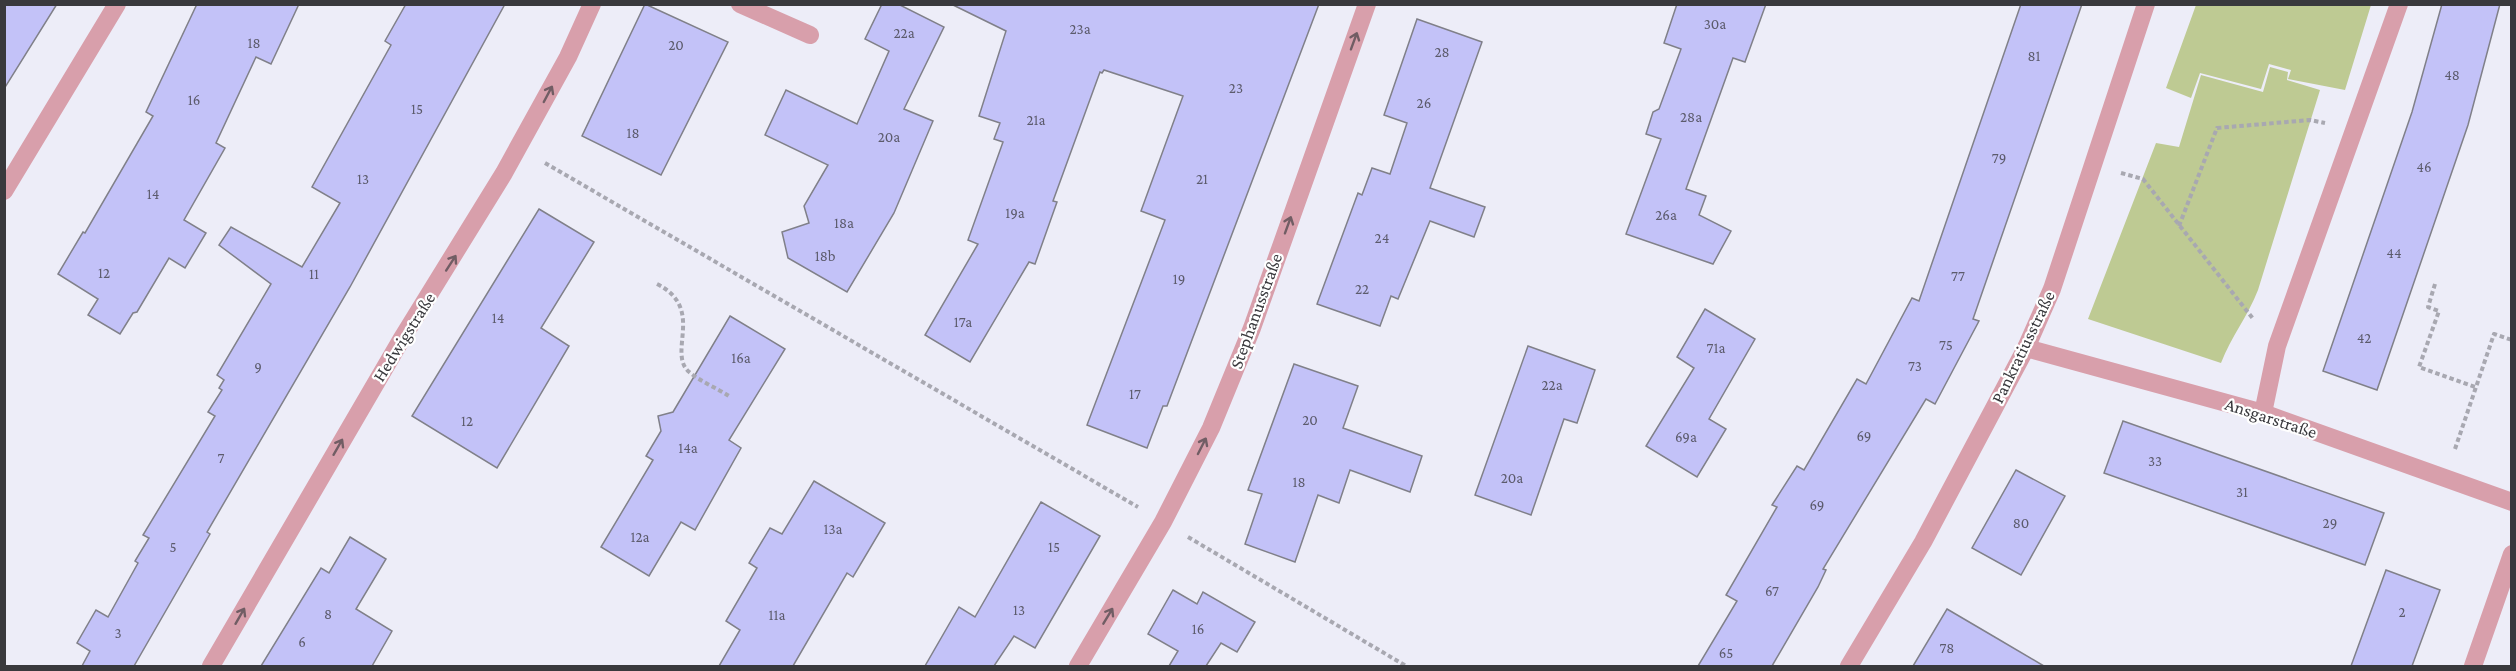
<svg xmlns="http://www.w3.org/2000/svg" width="2516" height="671" font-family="'Crimson Pro',serif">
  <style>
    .green { fill: #beca93 }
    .building { fill: #c3c2f8; stroke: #808089; stroke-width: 1.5 }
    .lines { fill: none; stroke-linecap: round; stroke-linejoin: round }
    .path { stroke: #a8a8b1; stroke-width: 4; stroke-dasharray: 4.5 3; stroke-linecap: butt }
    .minor { stroke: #d89fab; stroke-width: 18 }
    .oneway { stroke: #715d64 }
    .labels { text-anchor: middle; stroke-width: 4.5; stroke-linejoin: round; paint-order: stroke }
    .number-label { font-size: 15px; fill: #5c5b6c }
    .street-label { font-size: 18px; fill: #39393d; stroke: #fff }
  </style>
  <rect width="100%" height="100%" fill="#ededf8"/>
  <g class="green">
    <path d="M2196,5V4L2371,5L2345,90L2288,79L2291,70L2269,64L2261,89L2200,73L2191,98L2166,88Z"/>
    <path d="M2270,67L2288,72L2287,80L2320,90L2258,290C2248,316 2231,337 2221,363L2088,319L2156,143L2179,147L2201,75L2263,92Z"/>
  </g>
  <g class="building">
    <path d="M4,4H57L4,89Z"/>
    <path d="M197,4H299L271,64L256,57L216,143L225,148L184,220L206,233L185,268L169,258L137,312L133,313L120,334L88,315L98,299L58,274L83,232L85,233L153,116L146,112Z"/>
    <path d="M406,4H505L350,287L207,532L210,534L134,666H82L90,651L77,643L96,610L108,617L138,563L135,561L149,538L143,535L215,416L208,412L222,390L219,388L224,380L217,375L271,284L219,245L231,227L302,267L340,203L312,187L391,45L385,41Z"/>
    <path d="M645,4L728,42L661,175L582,136Z"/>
    <path d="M882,4H898L944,27L904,109L933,121L894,213L847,292L788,258L782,232L809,223L804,206L828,165L765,135L786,90L857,124L889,51L865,39Z"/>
    <path d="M951,4H1319L1167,406H1163L1147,448L1087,425L1165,220L1141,211L1183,96L1104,70L1102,73L1100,72L1053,201L1057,202L1035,264L1029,262L970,362L925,335L978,244L968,240L1003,142L994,139L1000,123L979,116L1006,31Z"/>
    <path d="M1677,4H1766L1745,62L1733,58L1686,189L1706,196L1699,215L1731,231L1713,264L1626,234L1661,139L1646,134L1653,112L1659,109L1681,49L1664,43Z"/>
    <path d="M2021,4H2082L1973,319L1979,321L1935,404L1926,399L1823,569L1826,570L1818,587L1772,666H1698L1737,601L1726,595L1777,507L1772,505L1797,466L1804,470L1857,379L1866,384L1912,298L1919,301Z"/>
    <path d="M2442,4H2500L2468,125L2377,390L2323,371L2412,112Z"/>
    <path d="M1417,19L1482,42L1430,188L1485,207L1474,237L1430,221L1398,299L1391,296L1380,326L1317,304L1358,193L1362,195L1372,168L1390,174L1407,123L1384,115Z"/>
    <path d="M539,209L594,242L541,328L569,346L497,468L412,416Z"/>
    <path d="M1705,309L1755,339L1709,419L1726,429L1697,477L1646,446L1694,368L1677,357Z"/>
    <path d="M730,316L785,349L729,440L741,448L695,530L681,522L649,576L601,547L653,460L646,456L661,431L658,416L673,412Z"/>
    <path d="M1528,346L1595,370L1577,423L1564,419L1531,515L1475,495Z"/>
    <path d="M1294,364L1358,386L1343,428L1422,456L1410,492L1350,470L1339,503L1318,495L1295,562L1245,544L1262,494L1248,490Z"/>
    <path d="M2123,421L2384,513L2365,565L2104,473Z"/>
    <path d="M2016,470L2065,496L2021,575L1972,548Z"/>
    <path d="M814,481L885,523L853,577L847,573L793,666H719L740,630L726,621L757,568L749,563L770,528L782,534Z"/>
    <path d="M1041,502L1100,536L1035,648L1014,636L994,666H925L959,607L975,617Z"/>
    <path d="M350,537L386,559L356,609L392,631L372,666H261L321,568L329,573Z"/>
    <path d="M2386,570L2440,590L2412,666H2351Z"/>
    <path d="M1173,590L1197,604L1203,592L1255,622L1237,652L1221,643L1206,666H1169L1178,651L1148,634Z"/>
    <path d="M1947,609L1993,636L2044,666H1913Z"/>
  </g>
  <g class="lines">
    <g class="path">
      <path d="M545,163L1138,507"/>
      <path d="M2121,173L2143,179L2254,320"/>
      <path d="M2179,226L2217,128L2310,120L2325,123"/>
      <path d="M657,284C705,308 668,351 688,371C699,381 717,388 729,396"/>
      <path d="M2435,284L2428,307L2439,311L2419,367L2475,387"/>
      <path d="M2455,449L2494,334L2512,340"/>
      <path d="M1188,537L1406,666"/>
    </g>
    <g class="minor">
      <path d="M740,4L810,35"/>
      <path d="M4,191L117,4"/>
      <path d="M2026,348L2263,413L2512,502"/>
      <path d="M2263,413L2277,346L2399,4"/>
      <path d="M211,666L401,340L504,173L568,57L592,4"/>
      <path d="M1078,666L1163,522L1211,428L1252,328L1367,4"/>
      <path d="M1849,666L1923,542L2026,348L2052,289L2146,4"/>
      <path d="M2473,666L2512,554"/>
    </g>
  </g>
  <defs><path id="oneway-shaft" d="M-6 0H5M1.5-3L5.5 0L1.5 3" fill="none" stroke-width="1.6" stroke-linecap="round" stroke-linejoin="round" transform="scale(1.5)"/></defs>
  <g class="oneway">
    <use href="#oneway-shaft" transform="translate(1354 41) rotate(-70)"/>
    <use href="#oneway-shaft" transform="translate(548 94) rotate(-62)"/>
    <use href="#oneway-shaft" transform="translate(1288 225) rotate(-70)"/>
    <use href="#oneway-shaft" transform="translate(451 263) rotate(-57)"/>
    <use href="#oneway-shaft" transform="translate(1202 446) rotate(-63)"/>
    <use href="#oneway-shaft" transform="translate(338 447) rotate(-60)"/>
    <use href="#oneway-shaft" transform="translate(240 616) rotate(-60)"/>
    <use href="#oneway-shaft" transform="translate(1108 616) rotate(-59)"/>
  </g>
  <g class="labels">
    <g class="number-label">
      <text x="1715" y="29">30a</text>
      <text x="1080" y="34">23a</text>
      <text x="904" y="38">22a</text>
      <text x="254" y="48">18</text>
      <text x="676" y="50">20</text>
      <text x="1442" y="57">28</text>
      <text x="2034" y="61">81</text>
      <text x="2452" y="80">48</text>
      <text x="1236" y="93">23</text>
      <text x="194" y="105">16</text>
      <text x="1424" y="108">26</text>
      <text x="417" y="114">15</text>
      <text x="1691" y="122">28a</text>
      <text x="1036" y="125">21a</text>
      <text x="633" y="138">18</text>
      <text x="889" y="142">20a</text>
      <text x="1999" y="163">79</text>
      <text x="2424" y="172">46</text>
      <text x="363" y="184">13</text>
      <text x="1202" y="184">21</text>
      <text x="153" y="199">14</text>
      <text x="1015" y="218">19a</text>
      <text x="1666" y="220">26a</text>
      <text x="844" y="228">18a</text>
      <text x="1382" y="243">24</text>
      <text x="2394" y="258">44</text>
      <text x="825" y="261">18b</text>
      <text x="104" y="278">12</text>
      <text x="314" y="279">11</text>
      <text x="1958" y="281">77</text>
      <text x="1179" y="284">19</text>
      <text x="1362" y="294">22</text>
      <text x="498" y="323">14</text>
      <text x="963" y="327">17a</text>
      <text x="2364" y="343">42</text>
      <text x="1946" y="350">75</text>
      <text x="1716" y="353">71a</text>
      <text x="741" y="363">16a</text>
      <text x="1915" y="371">73</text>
      <text x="258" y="372">9</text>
      <text x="1552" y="390">22a</text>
      <text x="1135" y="399">17</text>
      <text x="1310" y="425">20</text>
      <text x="467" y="426">12</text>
      <text x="1864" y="441">69</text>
      <text x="1686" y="442">69a</text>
      <text x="688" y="453">14a</text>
      <text x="221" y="463">7</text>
      <text x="2155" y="466">33</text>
      <text x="1512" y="483">20a</text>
      <text x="1299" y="487">18</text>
      <text x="2242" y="497">31</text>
      <text x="1817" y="510">69</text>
      <text x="2021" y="528">80</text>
      <text x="2330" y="528">29</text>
      <text x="833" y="534">13a</text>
      <text x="640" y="542">12a</text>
      <text x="173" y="552">5</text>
      <text x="1054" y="552">15</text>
      <text x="1772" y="596">67</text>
      <text x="1019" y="615">13</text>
      <text x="2402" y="617">2</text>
      <text x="328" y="619">8</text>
      <text x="777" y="620">11a</text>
      <text x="1198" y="634">16</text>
      <text x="118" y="638">3</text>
      <text x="302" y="647">6</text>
      <text x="1947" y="653">78</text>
      <text x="1726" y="658">65</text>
    </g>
    <g class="street-label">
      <text transform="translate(1256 311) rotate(-70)" y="6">Stephanusstraße</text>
      <text transform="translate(404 337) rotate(-58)" y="6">Hedwigstraße</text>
      <text transform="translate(2023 347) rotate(-64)" y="6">Pankratiusstraße</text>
      <text transform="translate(2271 418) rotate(18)" y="6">Ansgarstraße</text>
    </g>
  </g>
  <rect width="2516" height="671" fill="none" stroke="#39393d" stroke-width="12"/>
</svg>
